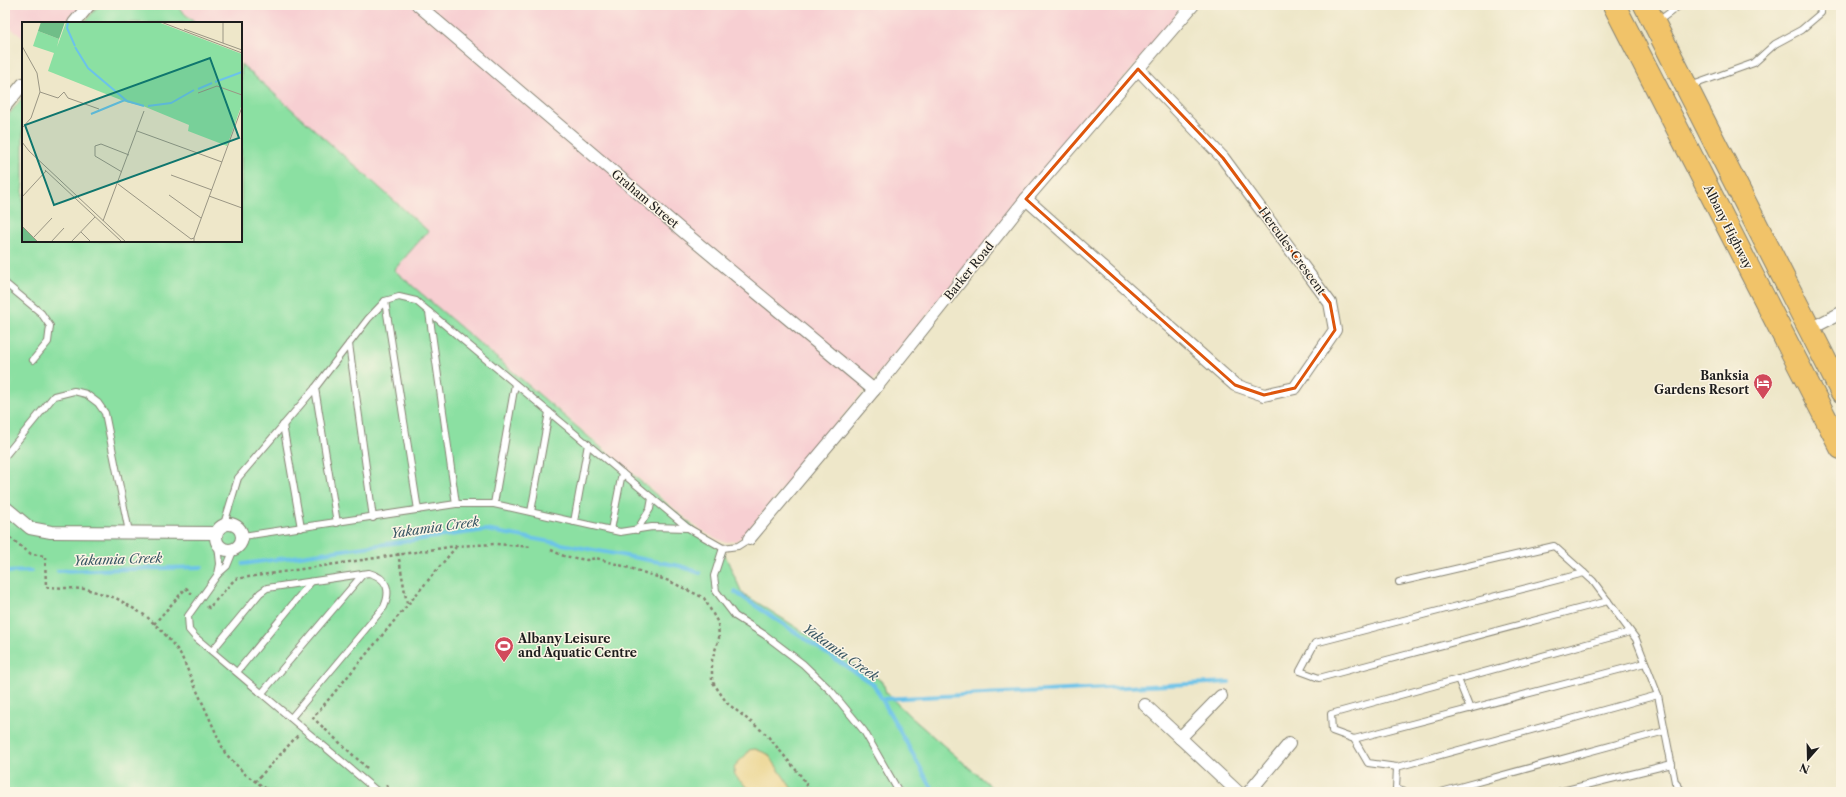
<svg xmlns="http://www.w3.org/2000/svg" width="1846" height="797" font-family="'Libre Caslon Text',serif">
  <style>
    .built { fill: #f7cfd2 }
    .green { fill: #8be0a2; stroke: #547e5f }
    .sand { fill: #eeda9e; stroke: #857b5d }
    .lines { fill: none; stroke-linecap: round; stroke-linejoin: round }
    .stream { stroke: #6cc3e9; stroke-width: 4 }
    .lane-casing { stroke: #858272; stroke-width: 8 }
    .street-casing { stroke: #858272; stroke-width: 14 }
    .highway-casing { stroke: #858272; stroke-width: 24 }
    .path { stroke: #858272; stroke-width: 2.5; stroke-dasharray: 3 3; stroke-linecap: butt }
    .lane { stroke: #fff; stroke-width: 6 }
    .street { stroke: #fff; stroke-width: 12 }
    .highway { stroke: #f1c369; stroke-width: 22 }
    .marked { fill: none; stroke: #de560d; stroke-width: 3; stroke-linejoin: round }
    .labels { text-anchor: middle; stroke-width: 3; stroke-linejoin: round; paint-order: stroke }
    .street-label { font-size: 12px; fill: #1c1c1c; stroke: #fcf5e5 }
    .poi-label { font-size: 12px; font-weight: bold; fill: #1c1c1c; stroke: #fcf5e5; text-anchor: end }
    .water-label { font-size: 13px; font-style: italic; fill: #385664; stroke: #fcf5e5 }
    .inset-river { fill: none; stroke: #6cc3e9; stroke-width: 2 }
    .inset-road { fill: none; stroke: #9a9684; stroke-width: 1 }
    .view { fill: #0f766e; fill-opacity: 0.15; stroke: #0f766e; stroke-width: 2 }
    .inset-edge { fill: none; stroke: #1c1c1c; stroke-width: 2 }
  </style>
  <rect width="100%" height="100%" fill="#fcf5e5"/>
  <filter id="ink" filterUnits="userSpaceOnUse"><feTurbulence type="fractalNoise" baseFrequency=".025" numOctaves="2"/><feDisplacementMap in="SourceGraphic" scale="8" xChannelSelector="R" yChannelSelector="G"/><feConvolveMatrix kernelMatrix="1 2 1 2 8 2 1 2 1" color-interpolation-filters="sRGB"/></filter>
  <filter id="wash" filterUnits="userSpaceOnUse"><feTurbulence type="fractalNoise" baseFrequency=".012" numOctaves="4" result="noise"/><feDisplacementMap in="SourceGraphic" scale="16" xChannelSelector="R" yChannelSelector="G"/><feGaussianBlur stdDeviation="0.9" result="paint"/><feColorMatrix in="noise" values="0 0 0 0 0 0 0 0 0 0 0 0 0 0 0 0 0 1.4 0 .05"/><feComposite in="paint" operator="in"/></filter>
  <g filter="url(#wash)">
    <rect width="100%" height="100%" fill="#eee7c9"/>
    <g class="built">
      <path d="M5,5H84L69,23H23V38L5,23Z"/>
      <path d="M175,5H1185L744,535L736,541L724,542L709,535L693,524L394,270L428,230L241,64V23H195Z"/>
    </g>
    <g class="green">
      <path d="M99,5H175L195,23H84Z"/>
      <path d="M241,64L428,231L394,270L724,553L742,593L883,682L886,693L912,718L997,792H5V119L23,97V241H241Z"/>
    </g>
    <path class="sand" d="M755,749L768,754L794,792H754C747,786 728,776 736,765C740,759 746,757 749,750Z"/>
    <g class="lines">
      <g class="stream">
        <path d="M243,564L486,530L680,566L700,573"/>
        <path d="M58,571L202,567"/>
        <path d="M5,572L31,571"/>
        <path d="M735,592L874,685L934,792"/>
        <path d="M882,699L1229,682"/>
      </g>
    </g>
  </g>
  <g filter="url(#ink)">
    <g class="lines">
      <defs>
        <g id="lane">
          <path d="M1657,22L1680,5"/>
          <path d="M1690,86L1754,63L1775,44L1801,30L1821,13L1819,5"/>
          <path d="M5,283L41,313L50,326L48,342L33,360"/>
          <path d="M385,301L418,510"/>
          <path d="M429,312L456,504"/>
          <path d="M349,344L373,518"/>
          <path d="M315,388L337,523"/>
          <path d="M283,425L301,528"/>
          <path d="M5,456L54,396L74,391L86,394L98,403L105,413L129,532"/>
          <path d="M494,504L515,384"/>
          <path d="M531,512L549,412"/>
          <path d="M574,522L588,444"/>
          <path d="M224,524L238,478L315,388L368,319L385,301L399,297L416,301L688,528L723,548L738,546L749,539"/>
          <path d="M611,530L622,473"/>
          <path d="M637,530L650,509L652,498"/>
          <path d="M243,536L456,504H494L620,532L652,527L688,528"/>
          <path d="M723,548L714,576L716,591L735,616L765,635L803,664L832,692L864,731L899,792"/>
          <path d="M234,549L227,566L218,574L188,616L189,630L195,637L378,792"/>
          <path d="M1584,573L1315,643L1300,671L1319,678L1608,601"/>
          <path d="M218,574L220,564L218,545"/>
          <path d="M1399,582L1554,546L1593,581L1636,639L1658,695L1675,782L1683,792"/>
          <path d="M1630,632L1331,714L1332,731L1354,739L1645,663"/>
          <path d="M212,651L260,593L267,588L369,573C388,578 391,591 384,607L291,718"/>
          <path d="M237,672L311,582"/>
          <path d="M1458,679L1470,709"/>
          <path d="M262,693L363,574"/>
          <path d="M1354,739L1368,763L1397,767L1658,695"/>
          <path d="M1397,767L1396,789L1405,792"/>
          <path d="M1441,792L1665,731"/>
          <path d="M1558,792L1672,764"/>
        </g>
        <g id="street">
          <path d="M418,5L685,233L874,390"/>
          <path d="M74,23L89,5"/>
          <path d="M5,106L23,84"/>
          <path d="M1026,199L1235,385L1264,395L1295,388L1335,330L1330,303L1223,158L1138,69"/>
          <path d="M1810,329L1841,313"/>
          <path d="M5,507L30,528L51,532L216,533"/>
          <circle cx="229" cy="537" r="13"/>
          <path d="M749,539L874,390L1026,199L1193,5"/>
          <path d="M1145,705L1238,792"/>
          <path d="M1180,738L1221,696"/>
          <path d="M1249,792L1289,744"/>
        </g>
        <g id="highway">
          <path d="M1614,5L1841,448"/>
          <path d="M1645,5L1841,391"/>
        </g>
      </defs>
      <use href="#lane" class="lane-casing"/>
      <use href="#street" class="street-casing"/>
      <use href="#highway" class="highway-casing"/>
      <g class="path">
        <path d="M5,534L31,554L45,556L46,587L86,589L116,598L146,616L163,632L180,653L225,753L246,775L271,792"/>
        <path d="M551,550L564,556L587,560L596,558L633,569L669,581L704,598L718,623L719,638L712,660V681L727,703L766,734L801,776L811,792"/>
        <path d="M398,553L407,604"/>
        <path d="M207,606L209,608L235,579L456,546L496,544L532,547"/>
        <path d="M154,624L186,588L192,594"/>
        <path d="M367,768L313,718L456,547"/>
        <path d="M255,782L298,735"/>
        <path d="M386,785L393,792"/>
      </g>
      <use href="#lane" class="lane"/>
      <use href="#street" class="street"/>
      <use href="#highway" class="highway"/>
    </g>
  </g>
  <path class="marked" d="M1138,69L1223,158L1330,303L1335,330L1295,388L1264,395L1235,385L1026,199Z"/>
  <defs>
    <symbol id="hotel-pin" viewBox="-11 -11 22 30"><path d="M0 17L-7.5 6A9.5 9.5 0 1 1 7.5 6Z" fill="#d1495b" stroke="#fcf5e5"/><path d="M-6-4.5h1.5V1H6V5H4.5V3h-9V5H-6ZM-4 0a1.8 1.8 0 1 1 3.6 0ZM.5 0V-2.5h3Q6-2.5 6 0Z" fill="#fff"/></symbol>
    <symbol id="stadium-pin" viewBox="-11 -11 22 30"><path d="M0 17L-7.5 6A9.5 9.5 0 1 1 7.5 6Z" fill="#d1495b" stroke="#fcf5e5"/><path d="M0-5a6.5 5 0 1 0 0 10a6.5 5 0 1 0 0-10ZM-3.5-1.8h7v3.6h-7Z" fill="#fff"/></symbol>
  </defs>
  <g fill-rule="evenodd">
    <use href="#hotel-pin" x="1752" y="372" width="22" height="30"/>
    <use href="#stadium-pin" x="493" y="635" width="22" height="30"/>
  </g>
  <g class="labels">
    <g class="street-label">
      <text transform="translate(645 199) rotate(40)" y="4">Graham Street</text>
      <text transform="translate(1728 227) rotate(63)" y="4">Albany Highway</text>
      <text transform="translate(1292 251) rotate(54)" y="4">Hercules Crescent</text>
      <text transform="translate(969 271) rotate(-51)" y="4">Barker Road</text>
    </g>
    <g class="poi-label">
      <text x="1749" y="380">Banksia<tspan x="1749" dy="14">Gardens Resort</tspan></text>
      <text x="518" y="643" text-anchor="start">Albany Leisure<tspan x="518" dy="14">and Aquatic Centre</tspan></text>
    </g>
    <g class="water-label">
      <text transform="translate(435 527) rotate(-8)" y="5">Yakamia Creek</text>
      <text transform="translate(118 559) rotate(-2)" y="5">Yakamia Creek</text>
      <text transform="translate(841 652) rotate(35)" y="5">Yakamia Creek</text>
    </g>
  </g>
  <g transform="translate(22 22)">
    <rect width="220" height="220" fill="#eee7c9"/>
    <path d="M44,0H136L220,32V82L205,124L166,109L167,103L121,84L104,80L26,49L32,31L11,24L16,9L37,17L35,25Z" fill="#8be0a2"/>
    <path d="M19,0H43L37,17L16,9ZM0,204L16,220H0Z" fill="#70be88"/>
    <path class="inset-river" d="M46,0L45,6L53,24M53,25L66,46L105,79L122,84M193,60L220,50M176,67L190,61M126,84L149,81L172,68M69,92L103,78"/>
    <path class="inset-road" d="M139,0L220,31M201,0V21M162,7L220,28M0,24L15,51L18,70L9,96L0,106M18,70L36,76L42,70L46,76L77,87M176,71L195,64L220,73M115,109L200,140M0,120L7,129L104,220M23,148L99,219M100,150L73,134V124L79,122L107,133M149,153L190,168M96,162L169,217L172,216V220M147,173L179,196M187,174L220,186M0,175L24,149M81,199L122,89M0,204L16,220M59,210L69,220M12,215L30,196M172,216L220,85M29,220L42,206M49,220L73,195"/>
    <path class="view" d="M188,36L217,116L32,183L3,103Z"/>
    <rect width="220" height="220" class="inset-edge"/>
  </g>
  <rect width="1846" height="797" fill="none" stroke="#fcf5e5" stroke-width="20"/>
  <g transform="translate(1808 759) rotate(200)" stroke="#fcf5e5" stroke-width="3" paint-order="stroke">
  <path d="M0-3L7 15L0 10L-7 15Z" fill="#1c1c1c"/>
  <text y="-6" font-size="11" font-weight="bold" text-anchor="middle" fill="#1c1c1c">N</text>
  </g>
</svg>
